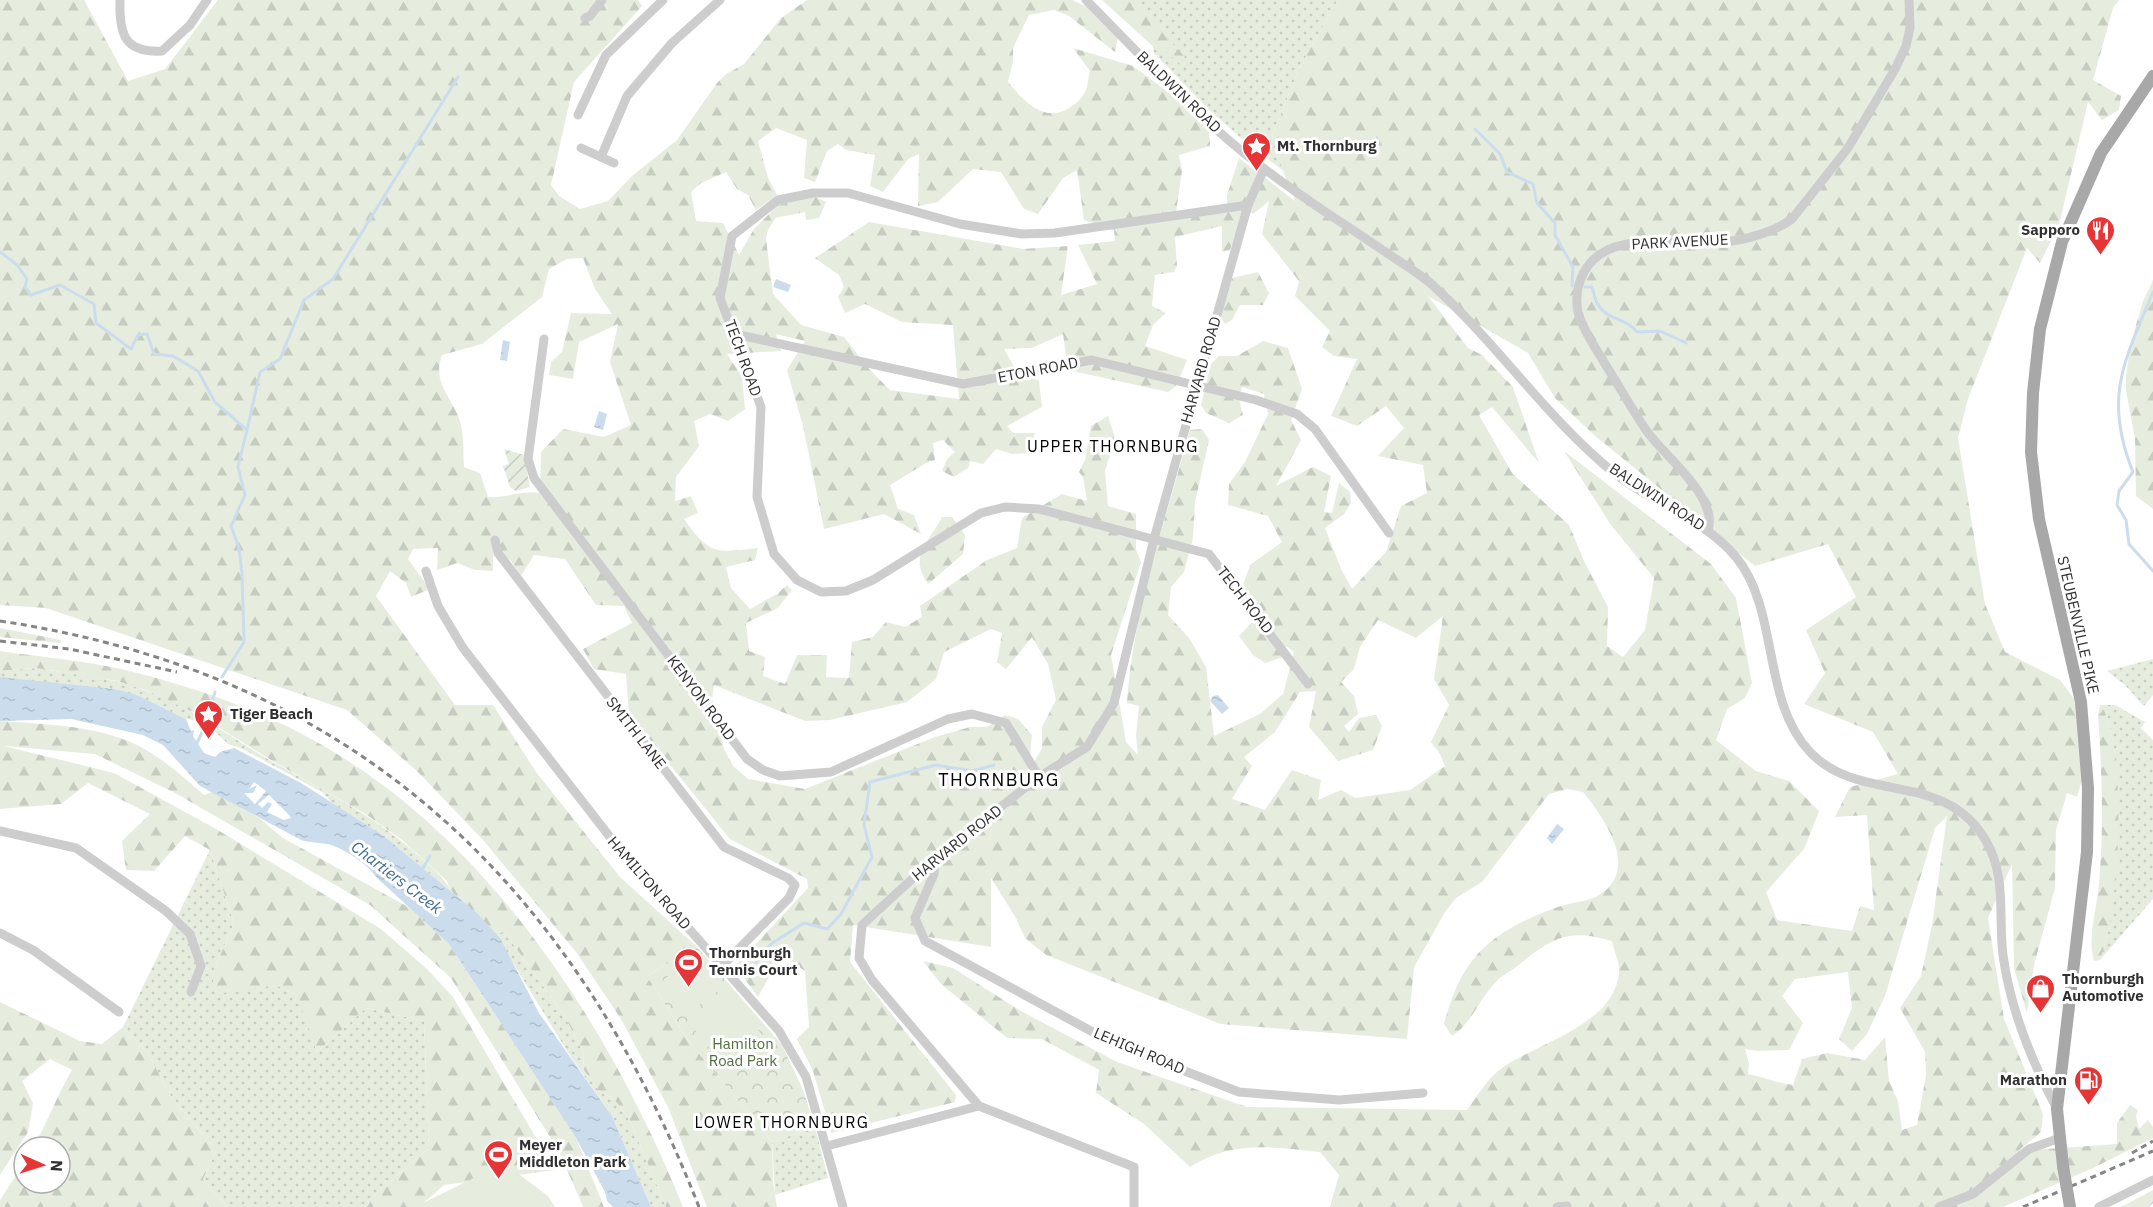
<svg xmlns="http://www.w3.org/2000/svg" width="2153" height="1207" font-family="'IBM Plex Sans',sans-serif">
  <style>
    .grass { fill: url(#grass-dots) }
    .forest { fill: url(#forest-firs); fill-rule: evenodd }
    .park { fill: url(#park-crowns) }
    .garden { fill: url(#garden-furrows) }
    .pitch { fill: #e6eddf }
    .water { fill: url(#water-ripples); fill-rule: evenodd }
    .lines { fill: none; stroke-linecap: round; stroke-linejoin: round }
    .stream { stroke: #cbdded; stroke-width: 3 }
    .minor { stroke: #cdcdcd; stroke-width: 9 }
    .major { stroke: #a8a8a8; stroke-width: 12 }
    .rail { stroke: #858585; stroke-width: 3; stroke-dasharray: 6 4.5; stroke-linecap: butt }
    .major-bridge { stroke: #a8a8a8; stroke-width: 12 }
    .labels { text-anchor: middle; stroke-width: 6; stroke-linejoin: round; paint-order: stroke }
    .street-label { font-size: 15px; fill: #303030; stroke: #fff }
    .poi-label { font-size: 15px; font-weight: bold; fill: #303030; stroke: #fff; text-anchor: start }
    .park-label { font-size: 15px; fill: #506d3d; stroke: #fff }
    .neighbourhood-label { font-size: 16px; letter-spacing: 1.5px; fill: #000; stroke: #fff }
    .water-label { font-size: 16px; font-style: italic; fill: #3e6c93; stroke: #fff }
    .quarter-label { font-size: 18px; letter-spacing: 1.5px; fill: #000; stroke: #fff }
  </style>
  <defs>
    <pattern id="grass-dots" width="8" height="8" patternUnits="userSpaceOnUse" patternTransform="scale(1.5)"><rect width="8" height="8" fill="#e6eddf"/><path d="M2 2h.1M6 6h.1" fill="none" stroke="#c6ccc0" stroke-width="1.8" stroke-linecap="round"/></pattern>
    <pattern id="forest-firs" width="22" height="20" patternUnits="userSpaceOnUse" patternTransform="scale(1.5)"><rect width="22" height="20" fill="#e6eddf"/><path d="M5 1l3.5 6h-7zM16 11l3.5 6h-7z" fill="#c6ccc0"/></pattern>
    <pattern id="park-crowns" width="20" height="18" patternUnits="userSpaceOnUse" patternTransform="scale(1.5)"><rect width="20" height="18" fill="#e6eddf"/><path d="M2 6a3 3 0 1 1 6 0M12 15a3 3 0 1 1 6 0" fill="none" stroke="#c6ccc0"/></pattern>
    <pattern id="garden-furrows" width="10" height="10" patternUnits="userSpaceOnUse" patternTransform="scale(1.5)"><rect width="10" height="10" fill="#e6eddf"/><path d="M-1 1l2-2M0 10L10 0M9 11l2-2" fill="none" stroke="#c6ccc0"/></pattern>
    <pattern id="water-ripples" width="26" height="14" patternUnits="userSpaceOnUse" patternTransform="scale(1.5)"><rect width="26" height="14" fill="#cbdded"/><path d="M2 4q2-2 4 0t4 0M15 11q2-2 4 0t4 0" fill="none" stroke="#afbecc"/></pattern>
  </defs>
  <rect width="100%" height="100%" fill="#fff"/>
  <g class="grass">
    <path d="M1117,0H1338L1300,67L1272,136L1281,143L1276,153L1285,172L1249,145L1208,109L1154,53L1151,36Z"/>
    <path d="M2153,659V695L2144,706L2125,685L2107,671Z"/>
    <path d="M36,668C73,674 112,677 147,691C191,707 227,735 266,758C319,788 374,815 419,856C432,868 444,877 453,893L384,836L333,804L322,792L241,748L228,744L205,722L186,719L135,694L0,677V671Z"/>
    <path d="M2100,705H2115L2145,722L2141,728L2153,740V899L2100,960C2119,909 2126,760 2104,710L2098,715Z"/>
    <path d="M210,850L234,923L212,975L216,993L276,985L298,996L317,1052L366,1008L424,1021L429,1148L361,1207H227L203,1179L216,1151L171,1096L147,1052L123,1027Z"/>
    <path d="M494,932L506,934L564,1015L583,1051L584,1070L599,1091L615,1100L630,1121L666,1207H651L612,1116L567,1051Z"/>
    <path d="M815,1127L828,1178L775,1195L772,1142Z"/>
  </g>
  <g class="forest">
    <path d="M0,0H84L128,81L165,69L218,0H638L642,6L574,82L551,185L559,196L580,209L608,201L632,176L677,140L717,83L726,74L744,64L781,18L807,0H1072L1087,7L1118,37L1115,52L1069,16L1054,10L1029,15L1013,48V62L1008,82C1023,101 1047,125 1070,107C1075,104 1082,99 1084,94C1088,88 1088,78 1090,71L1073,48L1133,66L1172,95L1209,131L1210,146L1179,155L1182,171L1175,219L1227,212V195L1239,158L1295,201L1276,153L1281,143L1272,136L1300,67L1338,0H2119L2113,8L2093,80L2121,96L2119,110L2102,120L2088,102L2059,225L2040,263L2027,248L1968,399L1958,438L1985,604L2005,652L2060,680L2077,703L2085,769L2077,797L2067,793L2056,830L2055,888L2034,965L2027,1013L2014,968L2012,864L1988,918L2004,1019L2043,1114L2041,1132L2018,1151L2117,1144V1123L2130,1105L2138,1110L2136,1116L2139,1129L2148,1120L2153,1127V1138L2093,1168L2003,1207H1330L1339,1175L1320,1152C1271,1147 1233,1140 1190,1167L1144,1124L1096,1093L1099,1070L1042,1039L1007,1038L941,984L923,961L953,968L1019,1010L1117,1062L1247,1107L1467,1110C1478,1095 1487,1079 1502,1068C1539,1042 1614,1025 1619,973C1620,963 1614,951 1612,941C1566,927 1550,939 1515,968C1509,972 1501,976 1496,982C1479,999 1472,1023 1452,1036L1444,1024C1452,994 1463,966 1487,945C1507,927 1538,913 1564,905C1575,902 1590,901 1599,895C1641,869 1604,818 1583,792L1567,789L1549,794L1482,882L1456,898L1445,912L1414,967L1407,1039L1221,1024L1046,955L1025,938L1016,918L991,878V947L853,925L850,962L956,1095L955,1102L831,1133L813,1071L797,1039L809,1027L805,971L781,955L758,997L735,966L808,888L807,879L730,839L629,714L626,674L594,669L583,649L632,623L624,606L596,605L565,559L534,555L521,576L510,560L493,548V571L475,570L457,563L437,570L438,548L413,549L408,559L430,589L411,597L406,583L390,571L376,596L455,705H493L536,772L620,877L696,946L647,976L687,1039L772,1142L773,1181L777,1207H707L668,1107L621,1019L576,952L483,840L418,772L347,710L46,608L0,605ZM776,128L807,140L804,178L815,182L827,151L838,144L846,150L875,155L870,186L883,192L908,159L919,154L918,206L938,202L973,169L1001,172L1024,209L1038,214L1063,178L1077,170L1084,220L1114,230L1115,241L1078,245L1097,284L1061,295L1068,246L1023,249L869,222L815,258L839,275L844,287L838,297L845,313L865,304L902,322L953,325L959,399L890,390L869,369L844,337L801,325L773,294L766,239L768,230L775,218L805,212L806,220L819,218L826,202L813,196L778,205L754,229L739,255L723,223L696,221L691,192L701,183L726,172L737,189L748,195L756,210L777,195L768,178L758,141ZM1269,201L1262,234L1299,281L1295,296L1330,331L1322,347L1334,356L1357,359L1331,416L1357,426L1386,406L1404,428L1378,456L1423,465L1427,493L1401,506L1386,552L1352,589L1341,569L1325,528L1344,514L1351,503L1350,492L1339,483L1332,513L1324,512L1331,476L1313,467L1276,486L1301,440L1291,420L1302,389L1288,348L1263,341L1237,356H1219L1211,364L1201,405L1206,413L1229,423L1243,415L1239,399L1242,387L1264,394L1268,414L1245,462L1229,484L1228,505L1268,516L1282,542L1250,565L1242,588L1261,613L1239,636L1253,655L1265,663L1283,657L1286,646L1294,652L1283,694L1260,714L1214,736L1206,667L1189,638L1168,615L1171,587L1184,572L1193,538L1195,502L1209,440L1202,429L1190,430C1166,519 1133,611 1127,703L1139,706L1136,736L1138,755L1126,742L1111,655L1141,562L1136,550V514L1108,506L1105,471L1115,438L1108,416L1091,426L1085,460L1079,472L1083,477L1087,501L1062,494L1022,518L1017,548L987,560L920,606L922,617L905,627L886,622L873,637L852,642L849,678L826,677L827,655H797L785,684L763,676L765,657L749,651L746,623L778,608L792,590L787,585L777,594L750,609L731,588L726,567L755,560L758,548C716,553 709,555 684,519L698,513L691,496L675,501L676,477L699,446L694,421L710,414L728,421L745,409L742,377L727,354L781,351L776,334L805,341L787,370L803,426L824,529L884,514L921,534L914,515L898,509L890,485L926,463L935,460L933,443L943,440L955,452L947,459L942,471L954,477L969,467L970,461L983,464L996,449L1012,454L1029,453L1035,433H1013L1007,426L1042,407L1039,381L1016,370L1004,349L1032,348L1063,334L1068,370L1168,392L1176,386L1187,360L1145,346L1153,325L1166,313L1152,306L1155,275L1174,272L1177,266L1175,237L1222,226V252L1230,250L1245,208L1253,214ZM583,258L595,289L612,314L571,313L562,352L551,362L549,375L573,379L579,342L618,324L610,362L631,425L604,437L563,429L541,452L540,493C523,490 508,498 488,497L480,473L464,467C463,453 464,438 461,425C455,398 431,386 442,355L482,344L542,297L549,269L567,259ZM1428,296L1528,353L1555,398L1594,435L1755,566L1828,544L1856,597L1806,630L1825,673L1804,704L1873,732L1898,774L1850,787L1835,817L1867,815L1874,910L1860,906L1852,931L1777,920L1766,892L1804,849L1819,811L1789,781L1756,771L1716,740L1727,709L1745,698L1752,683L1736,598L1711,564L1564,451L1611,525L1654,578L1645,630L1623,657L1607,646L1608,607L1585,563L1569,525L1512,473L1479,415L1492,407L1539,463L1513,387L1482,355L1468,348ZM1443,616L1434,679L1449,705L1431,742L1440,754L1445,766L1410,790L1355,798L1341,790L1318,800L1321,780L1292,770L1265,810L1232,799L1252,766L1244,757L1275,732L1300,692L1316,691L1309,727L1338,761L1373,750L1382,726L1376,715L1359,718L1349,732L1344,726L1358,714L1354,696L1341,682L1354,669L1360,647L1378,620L1416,638ZM991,629L1002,633L997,662L1006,669L1032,637L1048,664L1056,700L1042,727V748L1028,774L1032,735L1018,719L1005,715L987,727H970L935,737L805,789L748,779L733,766L724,749L712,699L714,685L805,721L830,720L907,702L936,679L944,652ZM1947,816L1932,925L1921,976L1900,1008L1925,1052L1926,1075L1917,1125L1902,1130L1898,1101L1889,1081L1885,1037L1865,1060L1827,1053L1802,1059L1793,1085C1776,1083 1764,1077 1748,1074L1749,1063L1745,1049L1757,1051L1789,1050L1803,1023L1782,996L1795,979L1848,972L1852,1008L1839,1039L1852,1051L1867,1034L1885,996L1935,828Z"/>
    <path d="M1102,0H1132L1185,57L1180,64L1167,52L1157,50Z"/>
    <path d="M1258,272L1269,293L1263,305H1240L1232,320L1225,324L1219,318L1232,278Z"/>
    <path d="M2153,280V509L2136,496L2135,438L2126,391V375L2131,343L2143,301Z"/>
    <path d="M942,517H952L965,535L963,554L928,584C908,555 929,543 942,517Z"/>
    <path d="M0,628L61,640L60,643L0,637Z"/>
    <path d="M0,651C40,657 81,660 121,669C180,683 244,704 298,732C481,825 608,1021 683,1207H666L630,1121L615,1100L599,1091L584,1070L583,1051L564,1015L506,934L494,932L453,893L446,880L402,840L367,815L266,757L199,715L148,691L117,681L36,668L0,671Z"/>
    <path d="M2104,710C2127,762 2120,907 2100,960L2094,961C2087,937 2097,909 2099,884C2104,827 2102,772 2098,715Z"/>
    <path d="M0,721C42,724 89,725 128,741C156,752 182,776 204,795L212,792L259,818L283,838L410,908L449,944L576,1138L604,1207H583L560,1153L451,978L370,905L175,793L95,754L4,746L114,773L216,829L381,929L427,969L453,997L555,1170L444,1185L419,1207H361L429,1148L424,1021L366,1008L317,1052L297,996L276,985L216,994L212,975L234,923L210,850L185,836L154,871L126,870L122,841L150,814L88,783L61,804L0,809Z"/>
    <path d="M0,1002L80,1041L102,1044L123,1027L147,1052L171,1096L216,1151L203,1179L227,1207H0V1200L24,1163V1183H60V1147H33C48,1122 57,1095 72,1070L50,1059L22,1081L33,1103L28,1132L0,1175Z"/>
    <path d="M2153,1190V1203L2149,1207H2121Z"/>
  </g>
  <path class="park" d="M696,946L782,1045L803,1090L815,1127L772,1142L687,1039L647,976Z"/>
  <path class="garden" d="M504,449L524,455L530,487L516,491L510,487L503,466L509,464Z"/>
  <g class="pitch">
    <path d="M691,959L718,991L683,1017L659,983Z"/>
    <path d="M726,989L763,1036L724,1067L687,1020Z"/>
    <path d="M769,1045L776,1057L754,1071L747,1059Z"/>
    <path d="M504,1163L548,1196L555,1207H415Z"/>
  </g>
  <g class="water">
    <path d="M776,279L791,285L788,292L773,287Z"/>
    <path d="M503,340L510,342L507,361L500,360Z"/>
    <path d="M599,411L607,414L603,430L594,427Z"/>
    <path d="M0,677L114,689L135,694L186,719L191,731L194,730L193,736L204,753L215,757L220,752L234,748L301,783L384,836L477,913L500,938L539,1013L612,1116L651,1207H613L607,1201L605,1192L576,1138L449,944L377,878C368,865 349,852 334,846C329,843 310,843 301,840L200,786L163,745L143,735L71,719L0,721ZM254,782L266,791L255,804L244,793H253L257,785L249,789ZM269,795L289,815L291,818L284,820L267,812L272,804L268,802L262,808L258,804Z"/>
    <path d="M1218,695L1229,708L1222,714L1210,701L1213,696Z"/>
    <path d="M1557,824L1564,829L1552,844L1547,838Z"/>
  </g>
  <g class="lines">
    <g class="stream">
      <path d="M1475,129L1500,154L1507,172L1533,184L1537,203L1555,223V235L1573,267L1572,286"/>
      <path d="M0,252L17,265L27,279L25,287L31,295L60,285L94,304L96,323L131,349L138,335L147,334L154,354L173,356L198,371L215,402L247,430L238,467L245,495L231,526L239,548L242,574L244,642L222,677"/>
      <path d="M1585,287H1592C1594,293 1595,301 1599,306C1607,320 1627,318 1637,332L1660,331L1686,343"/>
      <path d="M2153,292C2124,362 2103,397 2133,472L2119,491L2117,505L2126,520L2129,544L2153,571"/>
      <path d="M247,430L260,372L280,359L304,300L333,279L458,77"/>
      <path d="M196,745L205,726L215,692"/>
      <path d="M422,870L430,856"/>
      <path d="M756,962L771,944L804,923L827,929L841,914L872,857L864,825L870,782L936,765L972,771L994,765"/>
    </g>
    <g class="minor">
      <path d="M120,0C119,34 124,53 162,51L190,25L207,0"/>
      <path d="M1086,0C1143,57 1198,119 1262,167C1301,197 1343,223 1384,251C1399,261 1415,271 1429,282C1496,341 1545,417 1614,473C1653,504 1703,518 1736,557C1780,611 1761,700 1810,752C1860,805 1945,769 1986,841C2007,877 1998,915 2003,955C2010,1008 2032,1062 2057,1109"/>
      <path d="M585,18L590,16L602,0"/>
      <path d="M578,115L606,55L663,0"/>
      <path d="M581,148L614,163"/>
      <path d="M601,157L627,96L672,43L720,0"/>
      <path d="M1248,205L1055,233L1022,234L960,224L848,193H813L778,200L732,236L720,298L761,407L757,497L774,554L797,580L821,592L846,591L873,580L981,513L1005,507L1039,509L1209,554L1308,684"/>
      <path d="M735,334L963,384L1092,360L1256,400L1297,414L1315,429L1389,533"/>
      <path d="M544,339L528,459L534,478L747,759L763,770L780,776L831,772L948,719L972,714L1006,723L1039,777"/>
      <path d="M1708,530C1719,497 1663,455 1646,430C1633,411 1622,391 1610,372C1599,353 1584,333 1578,312C1575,297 1577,285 1584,272C1609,226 1681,248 1723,242C1746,240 1774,232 1792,219L1848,148L1895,69L1906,46L1910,28L1909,0"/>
      <path d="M495,540L498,553L724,847L788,878L795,885L789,898L722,966"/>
      <path d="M426,571L438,606L463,648L624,855L779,1031L806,1077L843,1207"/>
      <path d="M0,831L76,848L166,911L190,934L201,966L191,992"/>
      <path d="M935,858L934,874L915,918L925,941L1115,1044L1239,1092L1339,1100L1423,1093"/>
      <path d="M0,933L33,950L119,1012"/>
      <path d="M827,1146L979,1106"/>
      <path d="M1134,1207V1167L979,1106L872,980L859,958L862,925L935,858L1039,777L1087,747L1114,703L1154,539L1248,205L1264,169"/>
      <path d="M1557,1207L1567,1206"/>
      <path d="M1939,1207L1973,1194L2029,1149L2060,1138"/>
      <path d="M2099,1207L2153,1180"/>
    </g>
    <path class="major" d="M2063,1166L2057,1109L2087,852L2088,788L2081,702L2039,519L2031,452L2033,393L2040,329L2062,242L2101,153L2153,76"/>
    <g class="rail">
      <path d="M0,621C353,674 571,880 699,1207"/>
      <path d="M0,641L69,649L177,672"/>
      <path d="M2132,1153L2153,1141"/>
      <path d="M2023,1207L2153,1151"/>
    </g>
    <path class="major-bridge" d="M2063,1166L2070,1207"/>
  </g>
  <defs>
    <symbol id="sight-pin" viewBox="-11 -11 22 30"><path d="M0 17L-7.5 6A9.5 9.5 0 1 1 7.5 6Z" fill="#e53537" stroke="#fff"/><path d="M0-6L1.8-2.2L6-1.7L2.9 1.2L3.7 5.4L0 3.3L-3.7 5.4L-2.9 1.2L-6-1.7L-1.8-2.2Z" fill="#fff"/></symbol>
    <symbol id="restaurant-pin" viewBox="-11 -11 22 30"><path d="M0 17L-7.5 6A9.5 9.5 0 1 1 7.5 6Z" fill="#e53537" stroke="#fff"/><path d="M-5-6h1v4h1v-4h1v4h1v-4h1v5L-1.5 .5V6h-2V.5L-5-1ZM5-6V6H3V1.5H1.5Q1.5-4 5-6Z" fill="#fff"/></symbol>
    <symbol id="stadium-pin" viewBox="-11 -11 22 30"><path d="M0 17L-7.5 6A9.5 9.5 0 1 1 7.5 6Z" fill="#e53537" stroke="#fff"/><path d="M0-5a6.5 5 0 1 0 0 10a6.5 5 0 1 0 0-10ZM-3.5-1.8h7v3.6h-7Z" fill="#fff"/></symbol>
    <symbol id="shop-pin" viewBox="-11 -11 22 30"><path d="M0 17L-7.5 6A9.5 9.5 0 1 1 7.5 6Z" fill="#e53537" stroke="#fff"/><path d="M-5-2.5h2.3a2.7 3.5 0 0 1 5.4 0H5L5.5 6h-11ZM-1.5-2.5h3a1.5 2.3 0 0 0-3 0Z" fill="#fff"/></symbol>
    <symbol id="fuel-pin" viewBox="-11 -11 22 30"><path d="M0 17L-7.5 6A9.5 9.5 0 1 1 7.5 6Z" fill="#e53537" stroke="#fff"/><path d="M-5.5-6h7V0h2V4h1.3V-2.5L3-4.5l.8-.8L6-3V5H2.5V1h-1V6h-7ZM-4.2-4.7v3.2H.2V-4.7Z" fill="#fff"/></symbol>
  </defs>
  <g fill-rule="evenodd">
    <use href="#sight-pin" x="1240" y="130" width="33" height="45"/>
    <use href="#restaurant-pin" x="2084" y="214" width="33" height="45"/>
    <use href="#sight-pin" x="192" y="698" width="33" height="45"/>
    <use href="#stadium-pin" x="672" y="946" width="33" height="45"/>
    <use href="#shop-pin" x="2024" y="972" width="33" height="45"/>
    <use href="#fuel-pin" x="2072" y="1064" width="33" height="45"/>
    <use href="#stadium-pin" x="482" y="1138" width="33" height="45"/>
  </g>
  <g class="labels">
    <g class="street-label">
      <text transform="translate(1179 92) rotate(44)" y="5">BALDWIN ROAD</text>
      <text transform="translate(1680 242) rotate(-3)" y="5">PARK AVENUE</text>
      <text transform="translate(743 358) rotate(70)" y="5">TECH ROAD</text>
      <text transform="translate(1038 370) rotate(-11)" y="5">ETON ROAD</text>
      <text transform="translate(1201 370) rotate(-74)" y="5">HARVARD ROAD</text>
      <text transform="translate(1657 497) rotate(33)" y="5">BALDWIN ROAD</text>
      <text transform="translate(1245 600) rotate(52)" y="5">TECH ROAD</text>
      <text transform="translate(2078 625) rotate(77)" y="5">STEUBENVILLE PIKE</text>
      <text transform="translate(701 698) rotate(53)" y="5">KENYON ROAD</text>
      <text transform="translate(636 733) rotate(52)" y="5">SMITH LANE</text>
      <text transform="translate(957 843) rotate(-39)" y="5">HARVARD ROAD</text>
      <text transform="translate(649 883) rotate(49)" y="5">HAMILTON ROAD</text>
      <text transform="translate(1139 1051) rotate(23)" y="5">LEHIGH ROAD</text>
    </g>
    <g class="poi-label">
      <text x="1277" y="151">Mt. Thornburg</text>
      <text x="2080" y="235" text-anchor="end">Sapporo</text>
      <text x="230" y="719">Tiger Beach</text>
      <text x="709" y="958">Thornburgh<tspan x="709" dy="17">Tennis Court</tspan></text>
      <text x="2062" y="984">Thornburgh<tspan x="2062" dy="17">Automotive</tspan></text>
      <text x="2067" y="1085" text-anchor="end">Marathon</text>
      <text x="519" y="1150">Meyer<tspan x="519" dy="17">Middleton Park</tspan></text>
    </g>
    <g class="park-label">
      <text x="743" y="1049">Hamilton<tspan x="743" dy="17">Road Park</tspan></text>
    </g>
    <g class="neighbourhood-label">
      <text x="1113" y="452">UPPER THORNBURG</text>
      <text x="782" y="1128">LOWER THORNBURG</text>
    </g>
    <g class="water-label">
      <text transform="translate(397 877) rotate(37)" y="6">Chartiers Creek</text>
    </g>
    <g class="quarter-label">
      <text x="999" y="786">THORNBURG</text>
    </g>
  </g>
  <g transform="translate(42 1165) rotate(93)"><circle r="28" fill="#ffffff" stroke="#acacac" stroke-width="1.5"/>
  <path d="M0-4.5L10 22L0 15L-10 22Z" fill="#e53537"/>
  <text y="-9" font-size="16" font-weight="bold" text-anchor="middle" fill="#303030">N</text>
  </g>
</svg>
